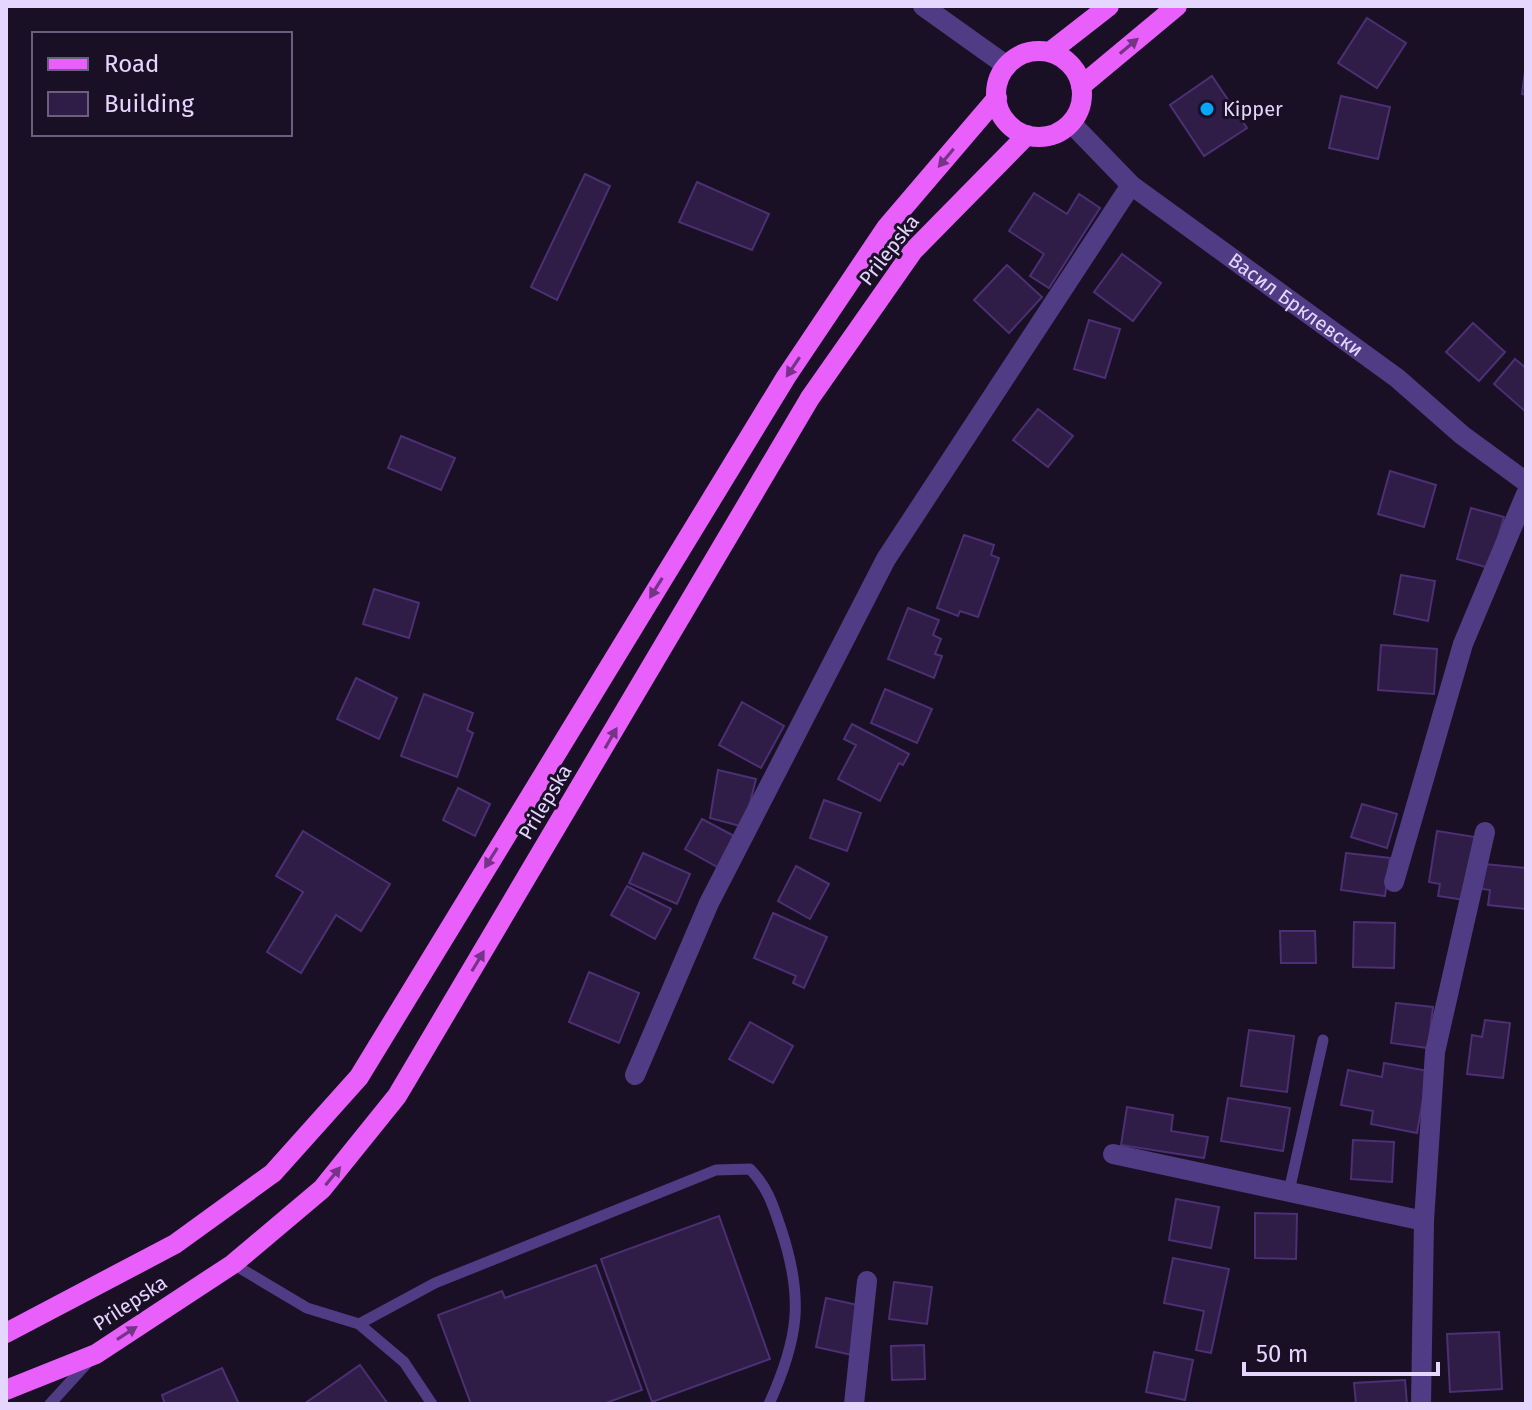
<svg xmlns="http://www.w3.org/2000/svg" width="1532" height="1410" font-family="'Fira Sans',sans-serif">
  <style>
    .building { fill: #2f1c47; stroke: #4d2f73; stroke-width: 2 }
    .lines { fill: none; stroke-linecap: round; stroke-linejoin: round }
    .service { stroke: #503c84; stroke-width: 11 }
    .minor { stroke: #503c84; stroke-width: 20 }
    .tertiary { stroke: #503c84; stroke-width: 20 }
    .primary { stroke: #e85ffc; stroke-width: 20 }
    .oneway { fill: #763486 }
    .poi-dot { fill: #06a6fb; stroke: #191026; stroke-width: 3 }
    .labels { text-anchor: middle; stroke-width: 6; stroke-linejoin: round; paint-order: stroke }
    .poi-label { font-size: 20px; fill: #e4d6fe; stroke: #191026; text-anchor: start }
    .street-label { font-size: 20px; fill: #e4d6fe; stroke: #191026 }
  </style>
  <rect width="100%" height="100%" fill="#191026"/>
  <g class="building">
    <path d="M1367,18L1406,43L1377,88L1338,63Z"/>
    <path d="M1526,64V95L1522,94Z"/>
    <path d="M1212,76L1247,128L1204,156L1170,105Z"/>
    <path d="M1341,96L1390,107L1378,159L1329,148Z"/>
    <path d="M585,174L610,186L557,300L531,287Z"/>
    <path d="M697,182L769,214L752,250L679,222Z"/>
    <path d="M1034,193L1067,214L1079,194L1100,208L1049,288L1030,276L1044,254L1009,231Z"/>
    <path d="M1122,254L1161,283L1133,321L1094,292Z"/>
    <path d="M1007,265L1042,297L1009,333L974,300Z"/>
    <path d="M1089,320L1120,329L1105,378L1074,369Z"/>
    <path d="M1473,323L1505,352L1479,381L1446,352Z"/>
    <path d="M1515,359L1526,368V412L1494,384Z"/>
    <path d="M1038,409L1073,436L1048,467L1013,440Z"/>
    <path d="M401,436L455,458L441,490L388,468Z"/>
    <path d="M1390,471L1436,485L1424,527L1378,514Z"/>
    <path d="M1471,508L1504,517L1489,568L1457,559Z"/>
    <path d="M964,535L994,545L991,555L999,558L978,617L960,611L958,616L937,608Z"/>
    <path d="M1401,575L1435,581L1428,621L1394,614Z"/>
    <path d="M374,589L419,603L409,638L363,624Z"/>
    <path d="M908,608L939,620L933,635L941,639L935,654L942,656L934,678L888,659Z"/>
    <path d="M1381,645L1437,649L1434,694L1378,690Z"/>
    <path d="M356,678L397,698L379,739L337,719Z"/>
    <path d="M885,689L932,709L917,743L871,723Z"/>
    <path d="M424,694L473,713L467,730L473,733L457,777L401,756Z"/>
    <path d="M742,702L784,726L761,768L719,745Z"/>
    <path d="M852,724L909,754L903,765L899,763L880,801L838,779L856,745L844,739Z"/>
    <path d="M718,770L756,779L744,827L710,818Z"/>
    <path d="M458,788L490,804L475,836L443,820Z"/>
    <path d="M824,800L861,813L847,851L810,838Z"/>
    <path d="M1362,804L1397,814L1387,848L1351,837Z"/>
    <path d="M702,819L736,837L719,868L685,849Z"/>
    <path d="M303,831L390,884L361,931L336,915L301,973L267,952L303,892L276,876Z"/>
    <path d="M1437,831L1475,837L1465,900L1438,896L1440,884L1429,882Z"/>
    <path d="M643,853L690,874L677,904L629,883Z"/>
    <path d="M1346,853L1390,858L1385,896L1341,890Z"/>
    <path d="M1484,864L1526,868V909L1488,905L1490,890L1482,889Z"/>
    <path d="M796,866L829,884L810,919L778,901Z"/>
    <path d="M627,886L671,909L655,939L611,915Z"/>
    <path d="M773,913L827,937L804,988L793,983L796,976L754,958Z"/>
    <path d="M1354,922L1395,923L1394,968L1353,967Z"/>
    <path d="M1280,931H1315L1316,963H1281Z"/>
    <path d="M589,972L639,993L619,1043L569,1022Z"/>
    <path d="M1396,1003L1433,1007L1428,1048L1391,1043Z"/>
    <path d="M1485,1020L1510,1023L1503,1078L1467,1074L1472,1035L1482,1037Z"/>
    <path d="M750,1022L793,1046L773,1083L729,1059Z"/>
    <path d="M1249,1030L1294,1036L1287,1092L1241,1086Z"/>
    <path d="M1384,1063L1428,1071L1417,1133L1371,1124L1373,1111L1341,1105L1348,1070L1382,1077Z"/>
    <path d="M1228,1098L1290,1108L1283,1151L1221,1141Z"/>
    <path d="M1127,1107L1173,1115L1171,1131L1208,1137L1204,1158L1121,1145Z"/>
    <path d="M1353,1140L1394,1142L1392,1182L1351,1179Z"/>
    <path d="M1176,1199L1219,1207L1211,1248L1169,1240Z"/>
    <path d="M1255,1213L1297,1214L1296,1259L1255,1258Z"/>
    <path d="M719,1216L770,1359L652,1402L601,1259Z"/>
    <path d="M1173,1258L1229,1269L1211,1353L1196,1350L1204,1311L1164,1303Z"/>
    <path d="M596,1265L642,1390L603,1404H471L438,1315L502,1291L505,1298Z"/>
    <path d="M894,1282L932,1287L927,1324L889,1319Z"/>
    <path d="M826,1298L862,1306L852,1355L816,1347Z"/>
    <path d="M1499,1332L1502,1389L1450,1392L1447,1334Z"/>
    <path d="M924,1345L925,1379L892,1380L891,1346Z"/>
    <path d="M1154,1352L1193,1360L1185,1400L1146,1392Z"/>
    <path d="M360,1365L388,1404H304Z"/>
    <path d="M222,1368L239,1404H165L162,1395Z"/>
    <path d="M1405,1380L1407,1404H1356L1354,1383Z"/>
  </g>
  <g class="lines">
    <g class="service">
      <path d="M1289,1191L1323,1040"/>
      <path d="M233,1264L307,1308L359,1324L404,1362L432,1404"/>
      <path d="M359,1324L435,1283L716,1170L750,1169C768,1188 773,1205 781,1229C804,1298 799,1338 769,1404"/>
      <path d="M50,1404L90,1360"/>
    </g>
    <g class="minor">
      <path id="s1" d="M1071,123L1131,185L1397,378L1462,435L1526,482"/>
      <path d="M1394,882L1463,644L1526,494"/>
      <path d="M635,1075L709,903L886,559L1131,185"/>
      <path d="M1113,1154L1424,1221"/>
      <path d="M854,1404L867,1281"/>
      <path d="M1421,1404L1424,1221L1435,1052L1485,832"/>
    </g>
    <path class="tertiary" d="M923,6L1007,66"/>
    <g class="primary">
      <circle cx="1039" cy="94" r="43"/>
      <path d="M1050,52L1109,6"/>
      <path d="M1081,86L1177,6"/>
      <path d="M6,1333L175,1244L273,1173L359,1077L786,377L886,228L997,98"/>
      <path d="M6,1390L96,1354L233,1264L322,1189L397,1096L810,398L913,251L1027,135"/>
    </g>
  </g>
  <defs><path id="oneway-solid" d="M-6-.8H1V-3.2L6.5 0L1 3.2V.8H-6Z" transform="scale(2)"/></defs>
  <g class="oneway">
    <use href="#oneway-solid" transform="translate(1129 46) rotate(-40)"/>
    <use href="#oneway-solid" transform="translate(946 158) rotate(130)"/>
    <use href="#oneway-solid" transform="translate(793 367) rotate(124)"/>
    <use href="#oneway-solid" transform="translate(656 588) rotate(122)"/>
    <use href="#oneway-solid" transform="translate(611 738) rotate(-60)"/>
    <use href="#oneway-solid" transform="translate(491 858) rotate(122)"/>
    <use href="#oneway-solid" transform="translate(478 961) rotate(-59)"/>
    <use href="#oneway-solid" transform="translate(333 1176) rotate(-51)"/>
    <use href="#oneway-solid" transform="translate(127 1333) rotate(-33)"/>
  </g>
  <circle class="poi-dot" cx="1207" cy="109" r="8"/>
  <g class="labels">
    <g class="poi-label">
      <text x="1223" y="116">Kipper</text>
    </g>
    <g class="street-label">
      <text transform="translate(889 250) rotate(-52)" y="7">Prilepska</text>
      <text dy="7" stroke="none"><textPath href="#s1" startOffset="290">Васил Брклевски</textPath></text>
      <text transform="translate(545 802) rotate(-59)" y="7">Prilepska</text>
      <text transform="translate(130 1303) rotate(-33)" y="7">Prilepska</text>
    </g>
  </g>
  <rect width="1532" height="1410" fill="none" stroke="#e4d6fe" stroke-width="16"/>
  <rect x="32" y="32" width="260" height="104" fill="#191026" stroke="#6a5f7c" stroke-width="2"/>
  <rect x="48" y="58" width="40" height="12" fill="#e85ffc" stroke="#6a5f7c" stroke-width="2"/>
  <text x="104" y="72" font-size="24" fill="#e4d6fe">Road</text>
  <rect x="48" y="92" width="40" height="24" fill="#2f1c47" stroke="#6a5f7c" stroke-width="2"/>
  <text x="104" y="112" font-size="24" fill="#e4d6fe">Building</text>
  <path d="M1244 1362v12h194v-12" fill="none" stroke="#e4d6fe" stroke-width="4"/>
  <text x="1256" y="1362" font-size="24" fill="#e4d6fe" stroke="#191026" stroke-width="6" paint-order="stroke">50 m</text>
</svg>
